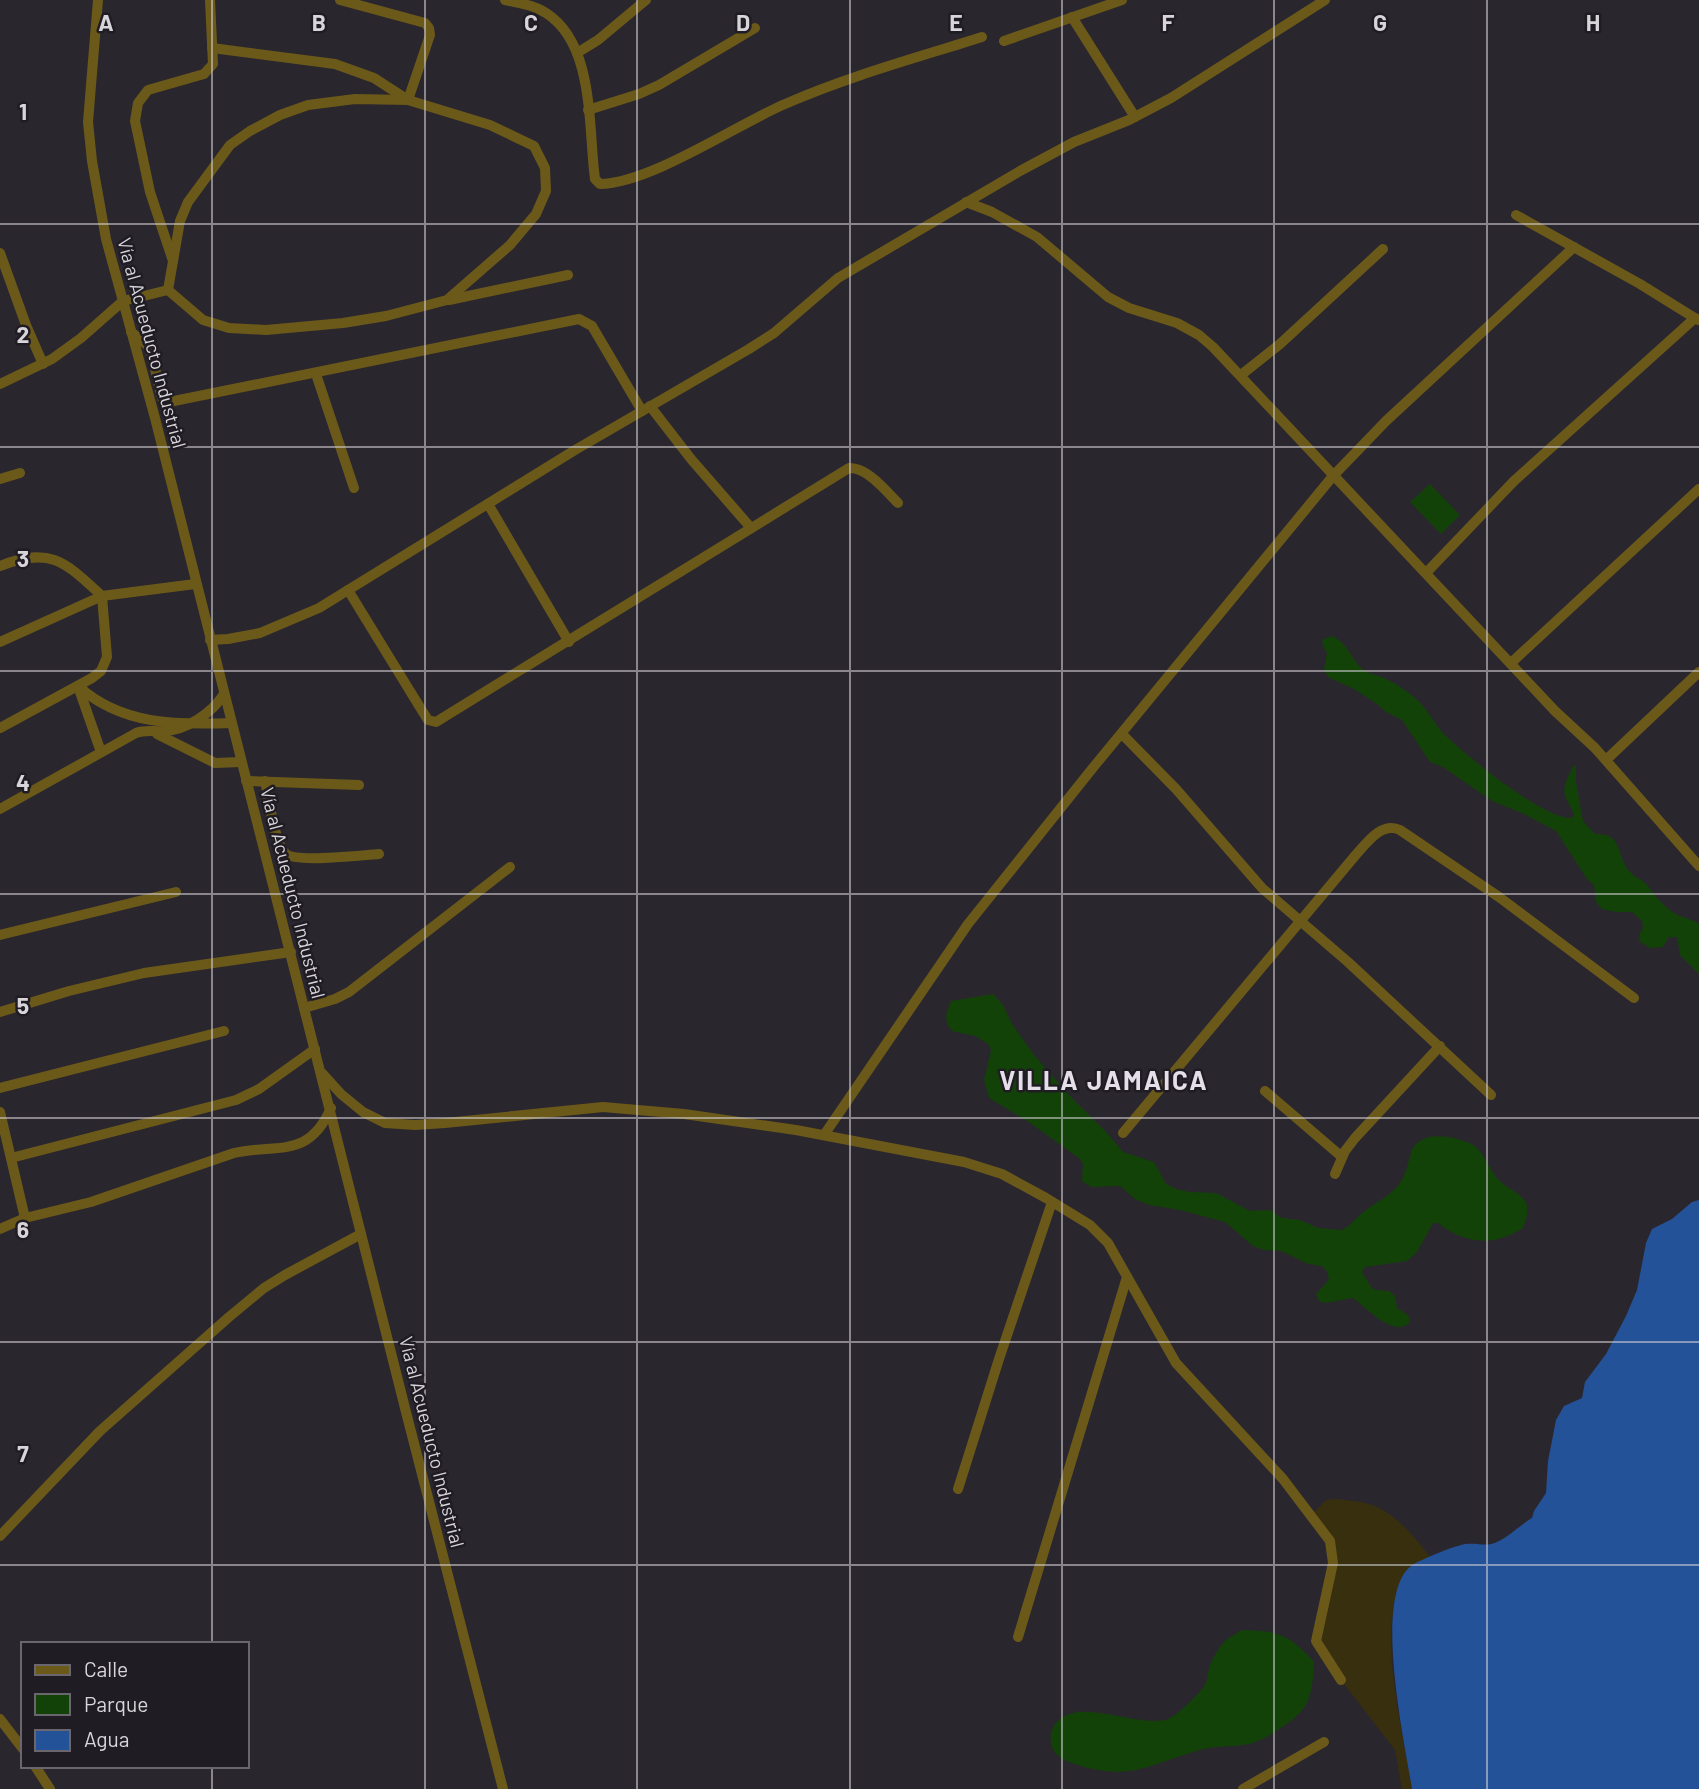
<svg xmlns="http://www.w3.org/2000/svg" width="1699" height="1789" font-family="Barlow,sans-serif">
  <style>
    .green { fill: #134208 }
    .sand { fill: #372f0e }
    .water { fill: #245298 }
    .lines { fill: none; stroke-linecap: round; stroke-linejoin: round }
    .minor { stroke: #6b591a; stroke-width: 10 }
    .grid { fill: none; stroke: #d8d5da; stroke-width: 2; stroke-opacity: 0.55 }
    .labels { text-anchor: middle; stroke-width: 5; stroke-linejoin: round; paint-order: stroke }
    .street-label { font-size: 19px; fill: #d8d5da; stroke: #201c24 }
    .district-label { font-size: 26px; font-weight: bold; letter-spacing: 2px; fill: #e5dfea; stroke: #201c24 }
    .grid-label { font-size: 23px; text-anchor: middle; font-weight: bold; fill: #d8d5da; stroke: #201c24; stroke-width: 5; stroke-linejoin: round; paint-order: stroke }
  </style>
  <rect width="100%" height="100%" fill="#2a262e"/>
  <g class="green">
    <path d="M1430,484L1460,515L1441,534L1410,502Z"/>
    <path d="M1331,636C1348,641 1351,661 1364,670C1370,674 1377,675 1384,678C1395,683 1406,690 1415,698C1426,707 1433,721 1442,732C1460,751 1551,826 1574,817C1573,808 1567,803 1565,795C1562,786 1570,774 1573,766L1576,765V782L1583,821L1595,834C1623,832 1616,855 1629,871C1634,877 1642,879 1647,885C1655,895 1662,905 1674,913C1682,918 1691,918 1699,924V974L1680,955L1677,937H1669L1663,947L1650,948L1639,941L1640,933L1643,928L1642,921L1632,912H1616L1602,909L1596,902L1594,885L1587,879L1556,831L1524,814L1492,801L1443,767L1430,762L1402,720L1386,712L1377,704L1354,689L1328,677L1324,670L1327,653L1323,646L1322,640Z"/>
    <path d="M993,994L1003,1005L1012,1024L1034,1055L1069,1095L1108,1134L1123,1152L1154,1162L1166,1184L1176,1189L1190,1192L1216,1193L1250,1211L1270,1210L1282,1218L1300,1220L1318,1228L1342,1230C1350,1226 1355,1219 1362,1213C1375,1202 1390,1197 1400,1183C1406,1174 1408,1163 1411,1153C1418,1128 1457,1136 1473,1145C1485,1151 1489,1175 1506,1186C1526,1199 1533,1202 1523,1228C1493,1247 1465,1244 1438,1223H1433L1417,1252L1407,1261L1365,1267L1362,1272L1371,1287L1376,1290L1389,1291L1395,1296L1397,1308L1408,1315L1410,1322C1394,1339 1367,1308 1353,1298L1325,1303L1319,1301L1316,1294L1329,1280L1327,1271L1322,1266L1308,1264L1281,1251L1264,1250L1253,1246L1225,1222L1180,1210L1149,1205L1135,1199L1120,1186L1091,1187L1082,1181L1083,1164L1080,1159L1029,1122L989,1098L984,1080L991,1050L988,1044L975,1036L952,1031C943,1020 946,1013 951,1001Z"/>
    <path d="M1242,1630C1278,1631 1289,1634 1314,1662C1312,1700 1309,1711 1276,1731C1265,1738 1255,1744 1242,1745C1228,1747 1213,1746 1200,1750C1153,1763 1132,1781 1081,1766C1071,1763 1060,1760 1054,1751C1049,1742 1049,1730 1057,1722C1080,1697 1133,1727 1165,1720C1175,1718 1199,1694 1205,1685C1208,1679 1208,1671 1210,1665C1213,1657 1219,1648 1224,1642C1229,1637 1236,1634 1242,1630Z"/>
  </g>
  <path class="sand" d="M1339,1499C1349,1501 1362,1501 1372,1505C1394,1512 1417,1539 1430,1557C1420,1561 1397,1586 1395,1597C1383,1659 1402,1727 1412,1789H1402L1395,1750L1341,1680L1316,1641L1333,1551L1311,1515L1326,1500Z"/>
  <path class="water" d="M1699,1200V1789H1412C1405,1744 1372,1596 1411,1566C1419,1560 1456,1545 1466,1544C1476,1543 1488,1547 1497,1542C1510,1536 1520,1525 1532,1518L1534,1511L1546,1493L1548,1461L1556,1420L1564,1406L1582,1398L1585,1382L1606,1354L1626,1316L1637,1290L1646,1243L1652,1229L1672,1219L1692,1202Z"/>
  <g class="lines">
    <g class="minor">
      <path d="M98,0L88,122L92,161L106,239L155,418L406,1412L503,1789"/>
      <path d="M505,0C519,3 534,5 546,13C595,44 588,128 595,179L600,184C651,183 736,125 785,104C849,76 916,58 982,37"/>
      <path d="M1072,17L1135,117"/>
      <path d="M1004,41L1122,0"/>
      <path d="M212,48L335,64L374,78L408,100L430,35L429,28L425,23L340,0"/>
      <path d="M577,53L598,40L646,0"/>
      <path d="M355,99L408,100L490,125L534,146L545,168L546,191L536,214L510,245L447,300L386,316L343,323L266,330L229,328L203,320L168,290L180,221L188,202L230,145L250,131L280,115L308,105Z"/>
      <path d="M588,110L639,94L659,85L755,28"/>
      <path d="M966,202L992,212L1037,237L1108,297L1129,308L1177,323L1199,335L1213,347L1555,711L1595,748L1699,866"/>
      <path d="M1516,215L1640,284L1698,320"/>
      <path d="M0,253L26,325L43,364"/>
      <path d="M173,261L150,192L135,121L138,103L148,90L204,74L213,64L210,0"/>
      <path d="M449,300L568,275"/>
      <path d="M131,332L147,345L151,352L162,398L169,402L579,319L592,326L642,411"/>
      <path d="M316,374L354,488"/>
      <path d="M1241,375L1280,344L1383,249"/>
      <path d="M0,384L52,359L81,338L123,301L168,290"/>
      <path d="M650,406L691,459L751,528"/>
      <path d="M0,479L20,473"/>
      <path d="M488,504L569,642"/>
      <path d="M0,566C51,546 65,562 102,596L107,657L101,671L92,678L0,728"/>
      <path d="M1427,572L1514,481L1695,318"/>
      <path d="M348,590L421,709L428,720L436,722L849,468C867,467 886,491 898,503"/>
      <path d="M210,640L228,639L260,633L319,608L575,450L749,349L774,333L838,278L1020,171L1074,142L1129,120L1171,98L1325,0"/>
      <path d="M0,642L102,596L195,584"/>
      <path d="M1511,663L1699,489"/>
      <path d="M78,686C121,725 176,725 231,723"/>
      <path d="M79,689L101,752"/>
      <path d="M157,734L215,763L241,762"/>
      <path d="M1122,734L1176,789L1262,888L1348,962L1491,1095"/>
      <path d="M1606,760L1699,672"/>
      <path d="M246,781L359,785"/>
      <path d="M265,781C269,797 274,845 286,854C297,863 362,855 379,854"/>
      <path d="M0,809L136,733C146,729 154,732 164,731C187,730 212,713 224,694"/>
      <path d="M0,935L176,892"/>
      <path d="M304,1008L335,999L349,992L510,867"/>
      <path d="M0,1012L69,991L144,973L291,952"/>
      <path d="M322,1073L341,1094L363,1112L385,1123L415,1125L445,1123L603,1107L684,1114L796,1130L964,1162L1002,1174L1046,1198L1090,1225L1108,1243L1176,1363L1283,1479L1330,1541L1333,1563L1316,1641L1341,1680"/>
      <path d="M0,1088L224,1031"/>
      <path d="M1265,1091L1342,1157"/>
      <path d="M0,1112L25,1218"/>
      <path d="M1123,1133L1354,857C1366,844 1381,821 1400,830L1499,897L1634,998"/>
      <path d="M824,1135L968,924L1096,764L1333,476L1386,421L1574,247"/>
      <path d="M11,1158L236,1100L259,1089L315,1049"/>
      <path d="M1335,1174L1345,1151L1355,1138L1440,1046"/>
      <path d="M0,1229L25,1218L91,1202L234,1153C277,1143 308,1160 331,1108"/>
      <path d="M958,1489L999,1359L1052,1202"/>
      <path d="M0,1536L100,1431L229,1317L264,1288L285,1275L361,1234"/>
      <path d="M1018,1637L1127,1277"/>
      <path d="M0,1719L23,1749"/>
      <path d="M35,1766L50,1789"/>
      <path d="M1243,1789L1324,1742"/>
    </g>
  </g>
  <path class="grid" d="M212,0V1644M425,0V1789M637,0V1789M850,0V1789M1062,0V1789M1274,0V1789M1487,0V1789M0,224H1699M0,447H1699M0,671H1699M0,894H1699M0,1118H1699M0,1342H1699M0,1565H1699M212,1766V1789"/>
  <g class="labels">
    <g class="street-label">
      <text transform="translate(152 343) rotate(75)" y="7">Vía al Acueducto Industrial</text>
      <text transform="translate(293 893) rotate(76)" y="7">Vía al Acueducto Industrial</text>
      <text transform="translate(432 1442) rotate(76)" y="7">Vía al Acueducto Industrial</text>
    </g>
    <g class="district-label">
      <text x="1104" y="1090">VILLA JAMAICA</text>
    </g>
  </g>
  <g class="grid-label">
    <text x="106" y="31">A</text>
    <text x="319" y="31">B</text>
    <text x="531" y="31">C</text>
    <text x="743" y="31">D</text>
    <text x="956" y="31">E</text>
    <text x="1168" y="31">F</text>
    <text x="1380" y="31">G</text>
    <text x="1593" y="31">H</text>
    <text x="23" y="120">1</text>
    <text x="23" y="343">2</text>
    <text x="23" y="567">3</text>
    <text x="23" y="791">4</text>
    <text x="23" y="1014">5</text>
    <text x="23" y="1238">6</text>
    <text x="23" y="1462">7</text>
  </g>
  <rect x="21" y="1642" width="228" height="126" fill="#201c24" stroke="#6a666d" stroke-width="2"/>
  <rect x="35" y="1665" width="35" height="10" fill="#6b591a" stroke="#6a666d" stroke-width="2"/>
  <text x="84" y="1677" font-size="21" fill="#d8d5da">Calle</text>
  <rect x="35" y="1694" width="35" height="21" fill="#134208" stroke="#6a666d" stroke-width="2"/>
  <text x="84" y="1712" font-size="21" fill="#d8d5da">Parque</text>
  <rect x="35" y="1730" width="35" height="21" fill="#245298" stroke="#6a666d" stroke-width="2"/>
  <text x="84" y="1747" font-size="21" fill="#d8d5da">Agua</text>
</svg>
